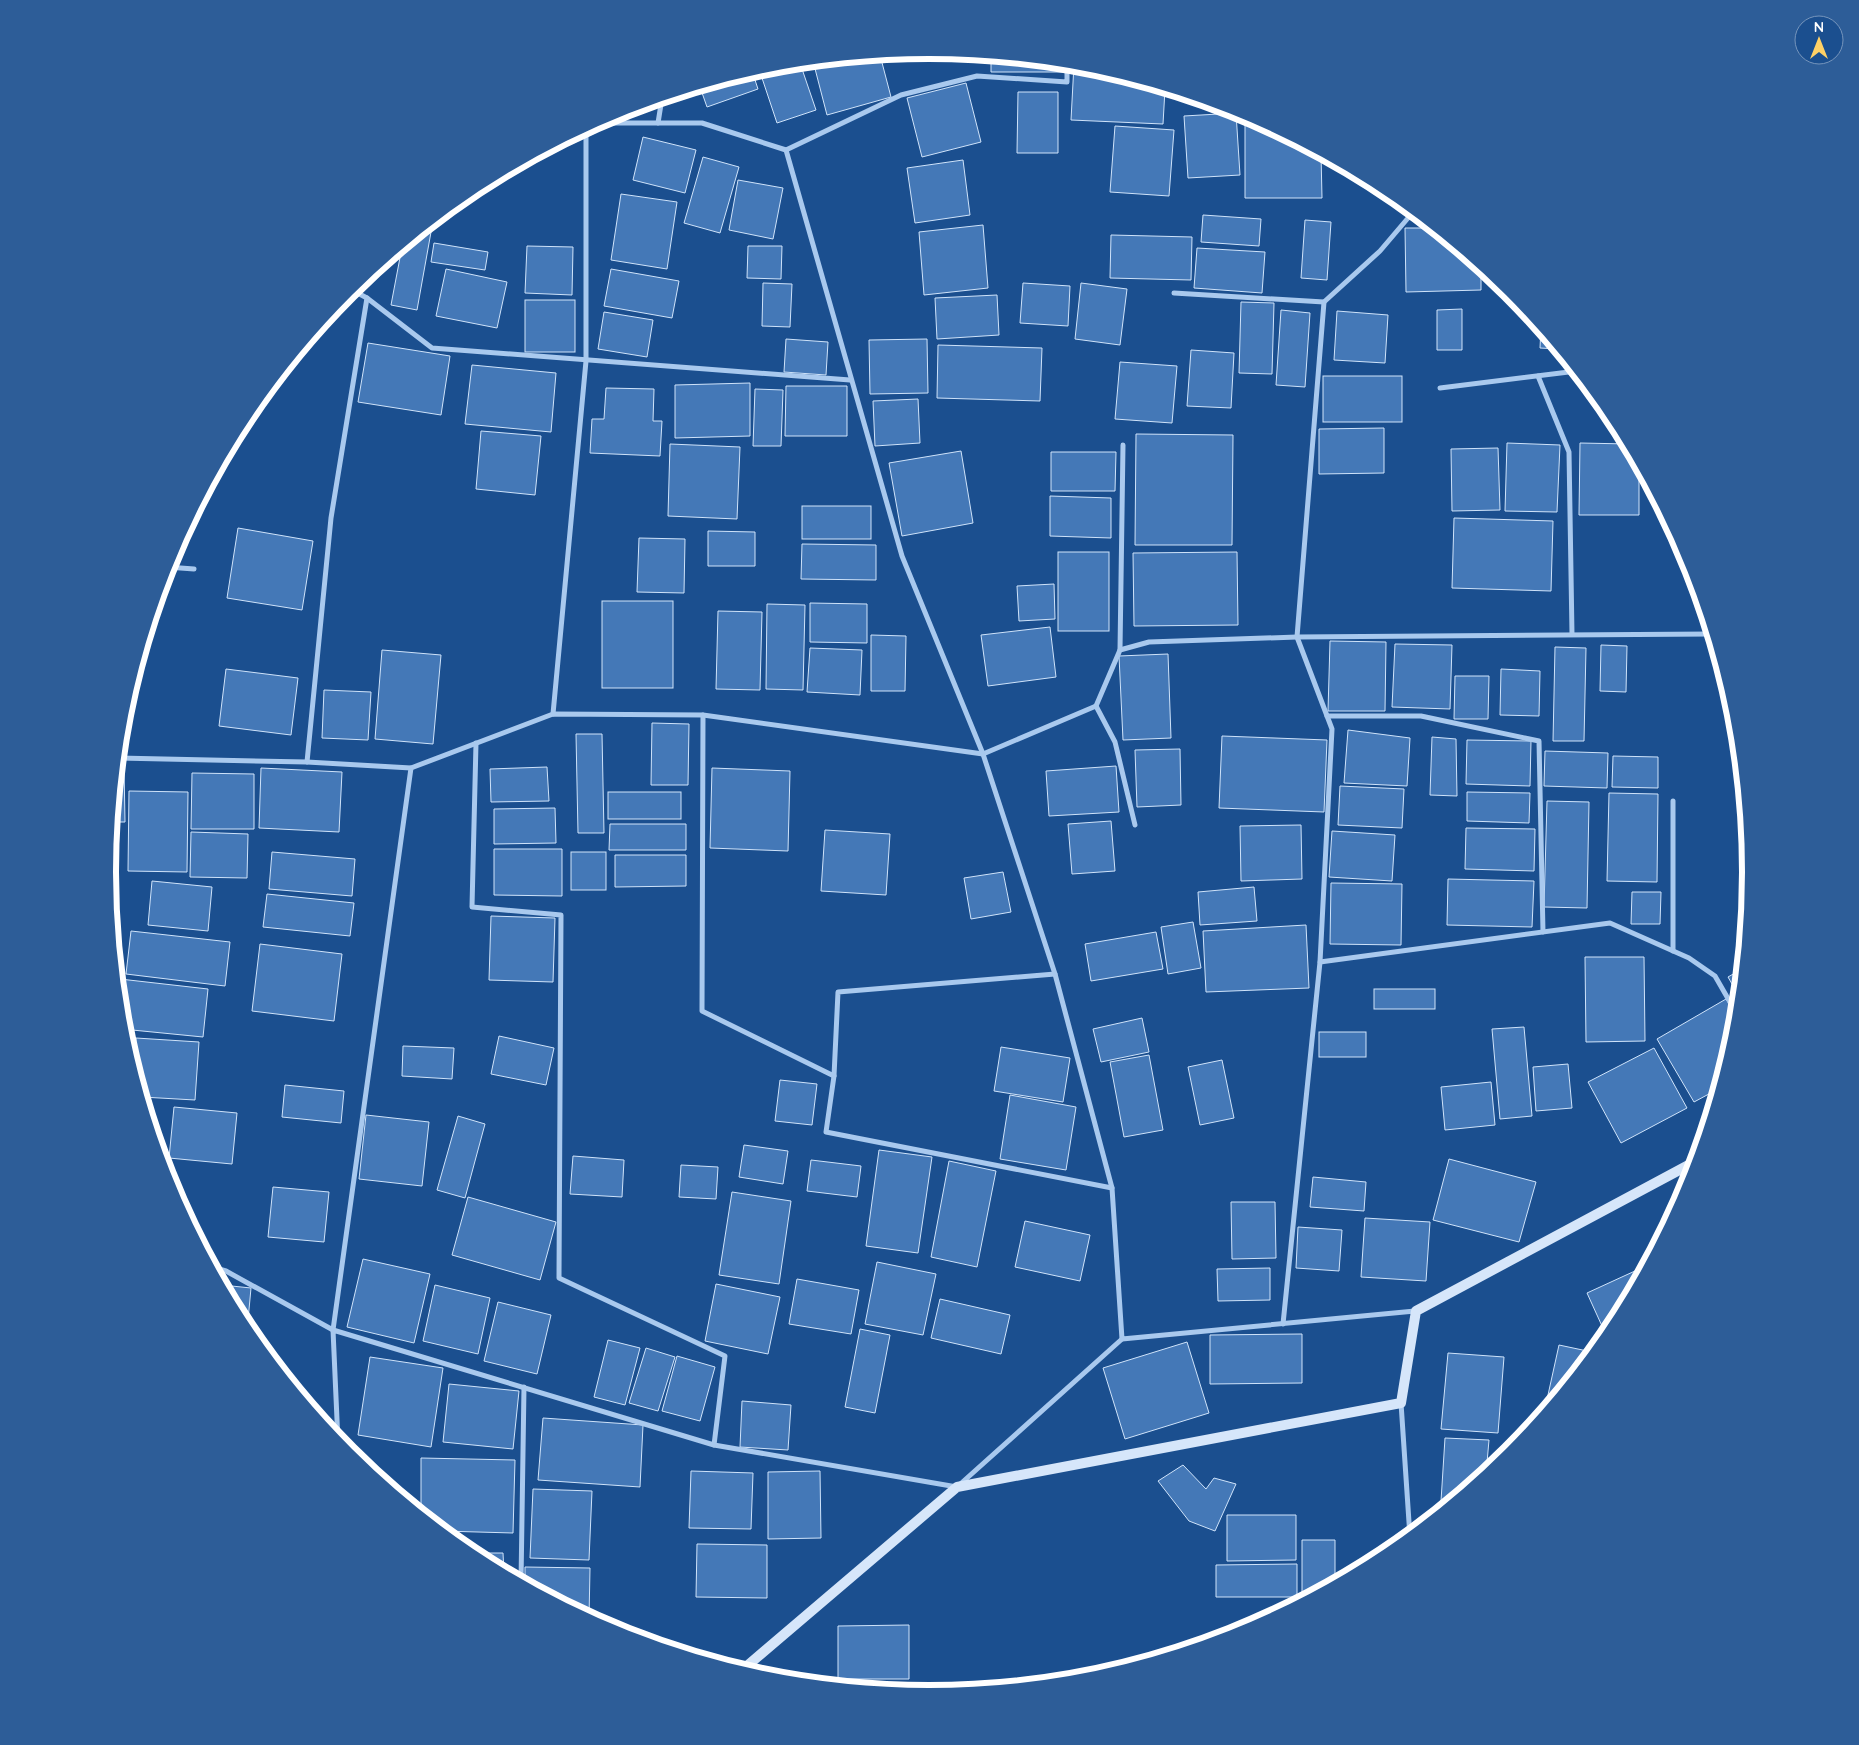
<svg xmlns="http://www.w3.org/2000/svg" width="1859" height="1745" font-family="Quicksand,sans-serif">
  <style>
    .building { fill: #4478b7; stroke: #cfe3fa }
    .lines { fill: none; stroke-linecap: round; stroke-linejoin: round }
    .street { stroke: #a9c9ee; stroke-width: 5 }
    .secondary { stroke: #d6e6fa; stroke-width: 10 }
    .rim { fill: none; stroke: #fff; stroke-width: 6 }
  </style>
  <rect width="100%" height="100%" fill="#1b4f8f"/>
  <g class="building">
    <path d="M880,55L891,97L827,115L813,61Z"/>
    <path d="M991,56L1063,63V72H991Z"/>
    <path d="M800,63L816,110L777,123L759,69L769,66Z"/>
    <path d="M1074,64L1090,66L1165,89L1163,124L1071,120Z"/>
    <path d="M752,71L758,89L707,107L700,87Z"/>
    <path d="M966,83L981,142L922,157L907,98Z"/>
    <path d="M1018,92H1058V153H1017Z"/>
    <path d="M1236,113L1240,175L1188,178L1184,116Z"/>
    <path d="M1245,116H1251L1321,154L1322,198H1245Z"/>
    <path d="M1115,126L1174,130L1169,196L1110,192Z"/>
    <path d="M643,137L696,150L685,193L633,180Z"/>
    <path d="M703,157L739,167L720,233L684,223Z"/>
    <path d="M963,160L970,215L915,223L907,168Z"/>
    <path d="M738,180L783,188L773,239L729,230Z"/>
    <path d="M621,194L677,202L667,269L611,260Z"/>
    <path d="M1203,215L1261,219L1259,246L1201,242Z"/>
    <path d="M1305,220L1331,222L1327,280L1301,278Z"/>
    <path d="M433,221L417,310L391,305L402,247Z"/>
    <path d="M983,225L988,288L924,295L919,232Z"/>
    <path d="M1405,228H1434L1481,266V290L1406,292Z"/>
    <path d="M1111,235L1192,237L1191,280L1110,278Z"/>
    <path d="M434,243L488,252L485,270L431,262Z"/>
    <path d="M527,246L573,247L572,295L525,293Z"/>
    <path d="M748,246H782L781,279L747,278Z"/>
    <path d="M1197,248L1265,252L1262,293L1194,288Z"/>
    <path d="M446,269L507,282L497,328L436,316Z"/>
    <path d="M611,269L679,281L672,318L604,306Z"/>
    <path d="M763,283L792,284L790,327L762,326Z"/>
    <path d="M1023,283L1070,286L1068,326L1020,323Z"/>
    <path d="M1081,283L1127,289L1120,345L1075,339Z"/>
    <path d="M997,295L999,335L937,339L935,298Z"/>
    <rect x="525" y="300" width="50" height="52"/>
    <path d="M1241,302L1274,303L1272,374L1239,373Z"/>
    <path d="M1462,309V350H1437V310Z"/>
    <path d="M1281,310L1310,313L1305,387L1276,385Z"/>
    <path d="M1337,311L1388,315L1385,363L1334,360Z"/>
    <path d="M604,312L653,320L647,357L598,349Z"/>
    <path d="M1541,327L1558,349L1540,348Z"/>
    <path d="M786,339L828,342L826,375L784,372Z"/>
    <path d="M927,339L928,393L870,394L869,340Z"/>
    <path d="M368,343L450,356L441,415L358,402Z"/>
    <path d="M938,345L1042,348L1040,401L937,398Z"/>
    <path d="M1191,350L1234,353L1231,408L1187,406Z"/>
    <path d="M1120,362L1177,366L1172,423L1115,419Z"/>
    <path d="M472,365L556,373L551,432L465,424Z"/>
    <rect x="1323" y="376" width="79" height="46"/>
    <path d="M750,383V436L675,438V385Z"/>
    <path d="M786,386H847V436H785Z"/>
    <path d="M606,388L654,389L653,421H662L660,456L590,453L592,419H604Z"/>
    <path d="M755,389L783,390L781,446H753Z"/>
    <path d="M918,399L920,443L875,446L873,401Z"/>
    <path d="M1384,428V473L1319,474V429Z"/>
    <path d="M481,431L541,436L535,495L476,489Z"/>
    <path d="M1136,434L1233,435L1232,545H1135Z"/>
    <path d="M1507,443L1560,445L1557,512L1505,511Z"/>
    <path d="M1580,443L1629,444L1639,464V515H1579Z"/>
    <path d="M670,444L740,447L737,519L668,516Z"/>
    <path d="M1498,448L1500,510L1452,511L1451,449Z"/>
    <path d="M961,451L973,523L902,536L889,463Z"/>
    <path d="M1051,452H1116L1115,491H1051Z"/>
    <path d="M1050,496L1111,498V538L1050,536Z"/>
    <rect x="802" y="506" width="69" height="33"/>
    <path d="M1454,518L1553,521L1551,591L1452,588Z"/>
    <path d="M238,528L313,541L302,610L227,598Z"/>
    <path d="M708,531L755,532V566H708Z"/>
    <path d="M639,538L685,539L684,593L637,592Z"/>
    <path d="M802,544L876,545V580L801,579Z"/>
    <rect x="1058" y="552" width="51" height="79"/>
    <path d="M1237,552L1238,625L1134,626L1133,553Z"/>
    <path d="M1054,584L1055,619L1019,621L1017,586Z"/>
    <rect x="602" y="601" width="71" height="87"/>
    <path d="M810,603L867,604V643L810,642Z"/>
    <path d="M767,604L805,605L803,690L766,689Z"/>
    <path d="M718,611L762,612L760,690L716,689Z"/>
    <path d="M1050,627L1056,677L988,686L981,635Z"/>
    <path d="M871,635L906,636L905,691H871Z"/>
    <path d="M1330,641L1386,642L1385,711H1328Z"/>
    <path d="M1395,644L1452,645L1450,709L1392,707Z"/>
    <path d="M1601,645L1627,646L1626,692L1600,691Z"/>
    <path d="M1555,647L1586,648L1584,741H1553Z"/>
    <path d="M810,648L862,650L860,695L807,692Z"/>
    <path d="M382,650L441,655L433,744L375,739Z"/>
    <path d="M1168,654L1171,738L1123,740L1119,656Z"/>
    <path d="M226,669L298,678L291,735L219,726Z"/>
    <path d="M1501,669L1540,671L1539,716L1500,715Z"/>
    <path d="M1455,676H1489L1488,719H1454Z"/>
    <path d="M324,690L371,692L368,740L322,738Z"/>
    <path d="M652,723L689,724L688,785H651Z"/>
    <path d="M1348,730L1410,738L1407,786L1344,783Z"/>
    <path d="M576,734H602L604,833H578Z"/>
    <path d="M1222,736L1327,740L1324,812L1219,808Z"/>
    <path d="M1432,737L1456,739L1457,796L1430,795Z"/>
    <path d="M1467,740L1531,741L1530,786L1466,784Z"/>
    <path d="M1180,749L1181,805L1137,807L1135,750Z"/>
    <path d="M1545,751L1608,753L1607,788L1544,786Z"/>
    <path d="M1613,756L1658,757V788L1612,787Z"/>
    <path d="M118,766H124L125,822H112Z"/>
    <path d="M1116,766L1119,812L1049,816L1046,771Z"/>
    <path d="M547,767L549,801L491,802L490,769Z"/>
    <path d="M261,768L342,772L339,832L259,828Z"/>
    <path d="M712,768L790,771L788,851L710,848Z"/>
    <path d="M192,773L254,774V829H191Z"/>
    <path d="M1340,786L1404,789L1402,828L1338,825Z"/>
    <path d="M129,791L188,792L187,872L128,871Z"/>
    <rect x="608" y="792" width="73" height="27"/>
    <path d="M1467,792L1530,793L1529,823L1467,821Z"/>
    <path d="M1609,793L1658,794L1657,882L1607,881Z"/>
    <path d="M1547,801L1589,802L1587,908L1544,907Z"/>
    <path d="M555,808L556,843L494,844V809Z"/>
    <path d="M1111,821L1115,871L1072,874L1068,824Z"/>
    <path d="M610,824H686V850H609Z"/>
    <path d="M1301,825L1302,879L1241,881L1240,826Z"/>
    <path d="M1466,828L1535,829L1534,871L1465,869Z"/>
    <path d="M825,830L890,834L886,895L821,891Z"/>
    <path d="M1332,831L1395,835L1392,881L1329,877Z"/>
    <path d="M191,832L248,834L247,878L190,877Z"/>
    <path d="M111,836H114V877L107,876V872Z"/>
    <path d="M494,849H562V896L494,895Z"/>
    <path d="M272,852L355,859L352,896L269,889Z"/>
    <rect x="571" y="852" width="35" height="38"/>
    <path d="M615,855H686V886L615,887Z"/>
    <path d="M1003,872L1011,912L971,919L964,878Z"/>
    <path d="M1448,879L1534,881L1532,927L1447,925Z"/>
    <path d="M152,881L212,887L208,931L148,925Z"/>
    <path d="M1331,883L1402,884L1401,945L1330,944Z"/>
    <path d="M108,884H117V937L113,936Z"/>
    <path d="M1254,887L1257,921L1200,925L1198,892Z"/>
    <path d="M1632,892H1661L1660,924H1631Z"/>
    <path d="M267,894L354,903L350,936L263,927Z"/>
    <path d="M491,916L555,918L553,982L489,980Z"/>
    <path d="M1193,922L1201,968L1168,974L1161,927Z"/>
    <path d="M1306,925L1309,988L1206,992L1203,931Z"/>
    <path d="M131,931L230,942L225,986L126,974Z"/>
    <path d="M1156,932L1163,969L1091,981L1085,944Z"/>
    <path d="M260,944L342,954L334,1021L252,1011Z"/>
    <path d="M1585,957H1644L1645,1041L1586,1042Z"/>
    <path d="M1742,969L1740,998L1728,977Z"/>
    <path d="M120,979L208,989L203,1037L122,1029L119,990Z"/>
    <rect x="1374" y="989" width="61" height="20"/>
    <path d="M1726,999L1738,1019L1736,1033L1720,1088L1694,1102L1657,1039Z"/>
    <path d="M1142,1018L1149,1052L1101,1062L1093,1029Z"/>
    <path d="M1524,1027L1532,1116L1500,1119L1492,1029Z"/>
    <rect x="1319" y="1032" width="47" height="25"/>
    <path d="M499,1036L554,1048L546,1085L491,1074Z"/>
    <path d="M136,1038L199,1042L195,1100L142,1097L134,1069Z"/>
    <path d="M403,1046L454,1048L452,1079L402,1076Z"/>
    <path d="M1001,1047L1070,1058L1063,1102L994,1091Z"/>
    <path d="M1654,1048L1687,1108L1621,1143L1588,1082Z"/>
    <path d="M1149,1055L1163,1130L1124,1137L1110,1062Z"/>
    <path d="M1222,1060L1234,1118L1200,1125L1188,1067Z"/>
    <path d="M1568,1064L1572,1108L1536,1111L1533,1067Z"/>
    <path d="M780,1080L817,1084L812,1125L775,1121Z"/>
    <path d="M1491,1082L1495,1125L1445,1130L1441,1087Z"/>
    <path d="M285,1085L344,1091L341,1123L282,1117Z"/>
    <path d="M1010,1095L1076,1107L1066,1170L1000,1159Z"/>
    <path d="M174,1107L237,1113L232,1164L169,1158Z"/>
    <path d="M366,1115L429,1122L422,1186L359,1179Z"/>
    <path d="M458,1116L485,1124L465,1198L437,1190Z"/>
    <path d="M744,1145L788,1151L783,1184L739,1177Z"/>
    <path d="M879,1150L932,1157L918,1253L866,1246Z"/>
    <path d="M573,1156L624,1160L622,1197L570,1194Z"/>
    <path d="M1449,1159L1536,1182L1519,1242L1433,1220Z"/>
    <path d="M811,1160L861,1166L857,1197L807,1191Z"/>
    <path d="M949,1161L996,1171L977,1267L931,1257Z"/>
    <path d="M681,1165L718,1167L716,1199L679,1197Z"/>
    <path d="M1313,1177L1366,1182L1364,1211L1310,1207Z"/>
    <path d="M273,1187L329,1192L324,1242L268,1237Z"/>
    <path d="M732,1192L791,1201L779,1284L719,1275Z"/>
    <path d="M468,1197L556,1222L540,1280L452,1255Z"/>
    <path d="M1231,1202H1275L1276,1258L1232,1259Z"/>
    <path d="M1365,1218L1430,1222L1426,1281L1361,1277Z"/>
    <path d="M1025,1221L1090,1235L1080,1281L1015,1267Z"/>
    <path d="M1298,1227L1342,1230L1339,1271L1296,1268Z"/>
    <path d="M363,1259L430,1274L414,1343L347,1327Z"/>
    <path d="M877,1262L936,1274L923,1335L865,1324Z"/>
    <path d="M1648,1265L1613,1330L1607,1337L1587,1293Z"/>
    <path d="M1270,1268V1300L1218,1301L1217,1269Z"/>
    <path d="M797,1279L859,1290L851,1334L789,1324Z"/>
    <path d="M716,1284L780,1297L768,1354L705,1341Z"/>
    <path d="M222,1285L251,1288L247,1331L245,1329Z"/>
    <path d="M435,1285L490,1298L478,1354L423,1341Z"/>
    <path d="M940,1299L1010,1315L1001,1354L931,1338Z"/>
    <path d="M498,1302L551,1315L537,1374L484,1361Z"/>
    <path d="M860,1329L890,1335L875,1413L845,1407Z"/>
    <path d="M1302,1334V1383L1210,1384V1335Z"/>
    <path d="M608,1340L640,1348L625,1405L594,1397Z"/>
    <path d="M1187,1342L1209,1413L1125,1439L1103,1368Z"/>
    <path d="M1559,1345L1592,1352L1591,1357L1551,1405L1546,1404Z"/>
    <path d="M646,1348L675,1357L658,1411L629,1403Z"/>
    <path d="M1448,1353L1504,1357L1498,1433L1441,1429Z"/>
    <path d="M677,1356L715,1367L700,1421L662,1411Z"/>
    <path d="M370,1357L443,1368L431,1447L358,1435Z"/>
    <path d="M449,1384L519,1391L513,1449L443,1442Z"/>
    <path d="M742,1401L791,1405L788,1450L740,1447Z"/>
    <path d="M543,1418L643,1425L640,1487L538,1480Z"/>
    <path d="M1445,1438L1489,1440L1486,1474L1453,1502L1441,1501Z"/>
    <path d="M421,1458L515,1460L513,1533L442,1531L421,1514Z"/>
    <path d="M1183,1465L1206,1489L1214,1478L1236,1484L1215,1531L1189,1521L1158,1481Z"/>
    <path d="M691,1471L753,1473L751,1529L689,1528Z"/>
    <path d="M820,1471L821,1538L768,1539V1472Z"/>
    <path d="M533,1489L592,1491L589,1560L530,1558Z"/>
    <path d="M1227,1515H1296V1560L1227,1561Z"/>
    <path d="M1302,1540H1335V1584L1317,1593L1302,1594Z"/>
    <path d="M697,1544L767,1545V1598L696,1597Z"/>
    <path d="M469,1553H503L504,1573L472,1556Z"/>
    <path d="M1297,1564V1597H1216V1565Z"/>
    <path d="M525,1567L590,1568L589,1619L525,1585Z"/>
    <path d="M909,1625V1679H838V1626Z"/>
    <path d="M618,1633H639V1640Z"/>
    <path d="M863,1688H912V1693Z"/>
  </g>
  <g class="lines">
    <g class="street">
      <path d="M595,123H702L786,150L902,556L983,754L1055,974L1112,1188L1122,1339L1415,1311"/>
      <path d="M658,123L662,98"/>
      <path d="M786,150L901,95L977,76L1067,82V64"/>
      <path d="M350,289L367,298L432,348L850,380"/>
      <path d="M1174,293L1324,302L1380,251L1414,211"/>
      <path d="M1538,376L1569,452L1572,634"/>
      <path d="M1440,388L1577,371"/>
      <path d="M167,567L194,569"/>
      <path d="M1120,650L1123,445"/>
      <path d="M1096,706L1115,742L1135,825"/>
      <path d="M553,714L586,361V128"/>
      <path d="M703,715L702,1011L834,1076"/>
      <path d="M1327,716H1421L1539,741L1543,932"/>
      <path d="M476,743L472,907L561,915L559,1278L725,1356L714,1445"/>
      <path d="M118,758L307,762L411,768L553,714L703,715L983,754L1096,706L1120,650L1149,642L1297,637L1712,634"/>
      <path d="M307,762L331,518L367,298"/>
      <path d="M1673,801V951"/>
      <path d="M1320,962L1610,923L1689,958L1715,976L1738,1016"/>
      <path d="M1055,974L838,992L834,1076L826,1132L1112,1188"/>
      <path d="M212,1267L226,1271L333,1330L411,768"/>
      <path d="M1283,1324L1320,962L1332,729L1297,637L1324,302"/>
      <path d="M1401,1403L1410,1537"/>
      <path d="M338,1442L333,1330L714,1445L957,1487L1122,1339"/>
      <path d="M521,1582L524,1387"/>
    </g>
    <path class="secondary" d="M741,1671L957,1487L1401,1403L1416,1311L1698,1160"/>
  </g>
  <path d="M0 0H1859V1745H0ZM116 872a813 813 0 1 1 1626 0a813 813 0 1 1-1626 0Z" fill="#2d5d98" fill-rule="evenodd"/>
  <path class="rim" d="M116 872a813 813 0 1 1 1626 0a813 813 0 1 1-1626 0Z"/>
  <g transform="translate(1819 40)"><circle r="24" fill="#1b4f8f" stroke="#7695bc"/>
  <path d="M0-4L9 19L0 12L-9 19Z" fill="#ffd166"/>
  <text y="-8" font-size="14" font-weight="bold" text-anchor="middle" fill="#ffffff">N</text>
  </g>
</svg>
